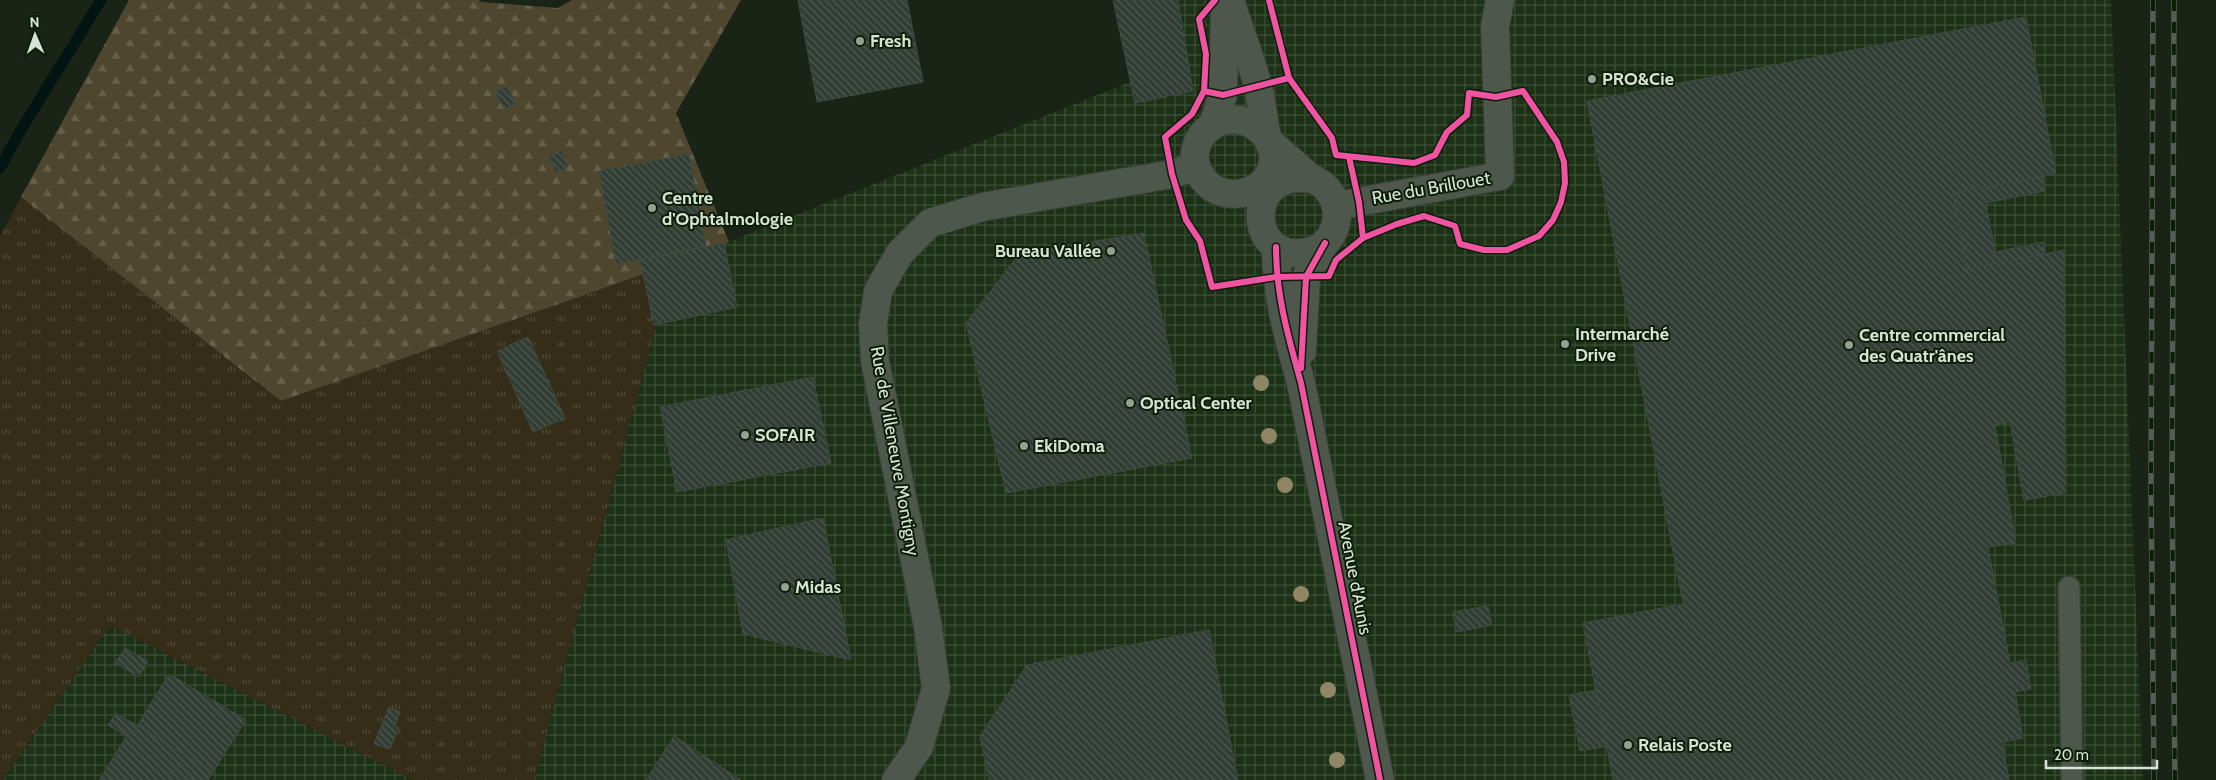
<svg xmlns="http://www.w3.org/2000/svg" width="2216" height="780" font-family="Cabin,sans-serif">
  <style>
    .industrial { fill: url(#industrial-grid) }
    .grass { fill: url(#grass-tufts) }
    .forest { fill: url(#forest-firs) }
    .lines { fill: none; stroke-linecap: round; stroke-linejoin: round }
    .stream { stroke: #021513; stroke-width: 11 }
    .building { fill: url(#building-back-hatch); stroke: #3f4b41 }
    .lane-casing { stroke: #373f35; stroke-width: 24 }
    .street-casing { stroke: #373f35; stroke-width: 30 }
    .secondary-casing { stroke: #373f35; stroke-width: 30 }
    .lane { stroke: #4e574c; stroke-width: 21 }
    .street { stroke: #4e574c; stroke-width: 28 }
    .secondary { stroke: #4e574c; stroke-width: 28 }
    .rail-casing { stroke: #555d54; stroke-width: 5.5 }
    .rail { stroke: #0c1e08; stroke-width: 4; stroke-dasharray: 11; stroke-linecap: butt }
    .cycleway-casing { stroke: #0c1e08; stroke-width: 9 }
    .cycleway { stroke: #f153a3; stroke-width: 6 }
    .tree { fill: #8e8664 }
    .poi-dot { fill: #94a092; stroke: #0c1e08; stroke-width: 2 }
    .labels { text-anchor: middle; stroke-width: 4; stroke-linejoin: round; paint-order: stroke }
    .poi-label { font-size: 18px; font-weight: bold; fill: #d7e3d5; stroke: #0c1e08; text-anchor: start }
    .street-label { font-size: 18px; fill: #d7e3d5; stroke: #0c1e08 }
  </style>
  <defs>
    <pattern id="industrial-grid" width="8" height="8" patternUnits="userSpaceOnUse" patternTransform="scale(1.25)"><rect width="8" height="8" fill="#1c3116"/><path d="M0 4h8M4 0v8" fill="none" stroke="#3c4f37"/></pattern>
    <pattern id="grass-tufts" width="24" height="20" patternUnits="userSpaceOnUse" patternTransform="scale(1.25)"><rect width="24" height="20" fill="#352d18"/><path d="M3 7l-1-3M5 7V3M7 7l1-3M15 17l-1-3M17 17v-4M19 17l1-3" fill="none" stroke="#524b39"/></pattern>
    <pattern id="forest-firs" width="22" height="20" patternUnits="userSpaceOnUse" patternTransform="scale(1.25)"><rect width="22" height="20" fill="#4e462e"/><path d="M5 1l3.5 6h-7zM16 11l3.5 6h-7z" fill="#67614b"/></pattern>
    <pattern id="building-back-hatch" width="6" height="6" patternUnits="userSpaceOnUse" patternTransform="scale(1.25)"><rect width="6" height="6" fill="#313d34"/><path d="M-1 5l2 2M0 0l6 6M5-1l2 2" fill="none" stroke="#4e5950"/></pattern>
  </defs>
  <rect width="100%" height="100%" fill="#192316"/>
  <g class="industrial">
    <path d="M1144,0H2111L2143,780H534L673,264L1145,76Z"/>
    <path d="M110,625L413,780H3Z"/>
  </g>
  <path class="grass" d="M21,197L281,401L673,264L534,780H413L110,625L3,780H0V236Z"/>
  <path class="forest" d="M129,0H479L481,2L558,8L572,0H741L676,113L729,242L673,264L281,401L21,197Z"/>
  <g class="lines">
    <path class="stream" d="M0,168L19,133L101,0"/>
  </g>
  <g class="building">
    <path d="M798,0H907L923,82L817,102Z"/>
    <path d="M1113,0H1178L1193,91L1135,103Z"/>
    <path d="M2026,17L2056,174L1953,193L1967,269L2064,250L2066,493L2024,500L2010,422L1995,425L2016,543L1988,547L2010,663L2026,660L2031,689L2015,692L2023,738L2002,742L2009,780H1613L1583,623L1683,604L1587,101Z"/>
    <path d="M507,86L516,103L505,110L495,92Z"/>
    <path d="M562,151L568,167L556,173L549,156Z"/>
    <path d="M689,154L706,246L616,264L599,171Z"/>
    <path d="M2043,177L2045,191L1986,203L1995,252L2043,242L2045,254L1967,269L1953,193Z"/>
    <path d="M1144,233L1192,458L1006,493L966,323L1019,254Z"/>
    <path d="M724,243L737,307L654,325L640,260Z"/>
    <path d="M528,337L565,418L533,432L497,351Z"/>
    <path d="M813,377L831,463L677,492L660,407Z"/>
    <path d="M823,518L851,660L743,634L726,540Z"/>
    <path d="M1488,606L1492,625L1456,632L1453,612Z"/>
    <path d="M1209,630L1238,780H989L980,736L1027,665Z"/>
    <path d="M125,648L148,661L139,677L115,663Z"/>
    <path d="M169,674L246,720L213,772L137,726Z"/>
    <path d="M1596,690L1607,746L1580,751L1569,695Z"/>
    <path d="M389,707L400,712L395,726L399,728L390,749L374,744Z"/>
    <path d="M116,713L134,724L126,736L108,725Z"/>
    <path d="M134,724L185,755L169,780H99Z"/>
    <path d="M674,736L741,780H646Z"/>
    <path d="M185,755L213,772L208,780H169Z"/>
  </g>
  <g class="lines">
    <defs>
      <path id="lane" d="M2069,587L2072,780"/>
      <g id="street">
        <path d="M1336,206L1500,176L1495,26L1500,0"/>
        <path d="M896,780L919,747L936,688L928,627L875,361L873,324L878,291L900,253L930,223L982,207L1172,174L1196,166"/>
      </g>
      <g id="secondary">
        <path d="M1230,0C1239,29 1251,58 1258,87C1262,102 1263,117 1266,132C1267,140 1272,146 1273,154C1276,192 1225,208 1203,179C1174,141 1229,94 1266,136"/>
        <path d="M1213,124L1223,95L1225,6"/>
        <path d="M1270,142C1282,153 1295,164 1307,175C1312,179 1318,181 1323,185C1337,197 1341,218 1332,234C1326,245 1314,252 1301,253C1246,258 1245,167 1312,179"/>
        <path d="M1276,247C1276,295 1288,336 1301,383L1380,780"/>
        <path d="M1302,351L1306,277L1325,243"/>
      </g>
    </defs>
    <use href="#lane" class="lane-casing"/>
    <use href="#street" class="street-casing"/>
    <use href="#secondary" class="secondary-casing"/>
    <use href="#lane" class="lane"/>
    <use href="#street" class="street"/>
    <use href="#secondary" class="secondary"/>
    <defs>
      <g id="rail">
        <path d="M2153,0L2151,487L2154,780"/>
        <path d="M2174,0L2172,487L2175,780"/>
      </g>
    </defs>
    <use href="#rail" class="rail-casing"/>
    <use href="#rail" class="rail"/>
    <defs>
      <g id="cycleway">
        <path d="M1269,0L1289,78"/>
        <path d="M1289,78L1332,138L1336,155L1414,163L1435,155L1447,132L1467,115L1469,93L1496,97L1523,91L1557,142L1564,162L1565,183L1561,202L1553,220L1539,236L1507,250H1484L1460,244L1455,226L1424,216L1397,224L1363,238L1336,260L1329,276L1276,277L1212,287L1200,241L1186,220L1172,174L1165,137L1192,114L1204,91L1223,95Z"/>
        <path d="M1204,91L1206,54L1199,19L1215,0"/>
        <path d="M1349,157L1359,202L1363,238"/>
        <path d="M1276,247C1276,295 1288,336 1301,383L1380,780"/>
        <path d="M1301,368L1306,277L1325,243"/>
      </g>
    </defs>
    <use href="#cycleway" class="cycleway-casing"/>
    <use href="#cycleway" class="cycleway"/>
  </g>
  <g class="tree">
    <circle cx="1261" cy="383" r="8"/>
    <circle cx="1269" cy="436" r="8"/>
    <circle cx="1285" cy="485" r="8"/>
    <circle cx="1301" cy="594" r="8"/>
    <circle cx="1328" cy="690" r="8"/>
    <circle cx="1337" cy="760" r="8"/>
  </g>
  <g class="poi-dot">
    <circle cx="860" cy="41" r="5"/>
    <circle cx="1592" cy="79" r="5"/>
    <circle cx="652" cy="208" r="5"/>
    <circle cx="1111" cy="251" r="5"/>
    <circle cx="1565" cy="344" r="5"/>
    <circle cx="1849" cy="345" r="5"/>
    <circle cx="1130" cy="403" r="5"/>
    <circle cx="745" cy="435" r="5"/>
    <circle cx="1024" cy="446" r="5"/>
    <circle cx="785" cy="587" r="5"/>
    <circle cx="1628" cy="745" r="5"/>
  </g>
  <g class="labels">
    <g class="poi-label">
      <text x="870" y="47">Fresh</text>
      <text x="1602" y="85">PRO&amp;Cie</text>
      <text x="662" y="204">Centre<tspan x="662" dy="21">d'Ophtalmologie</tspan></text>
      <text x="1101" y="257" text-anchor="end">Bureau Vallée</text>
      <text x="1575" y="340">Intermarché<tspan x="1575" dy="21">Drive</tspan></text>
      <text x="1859" y="341">Centre commercial<tspan x="1859" dy="21">des Quatr'ânes</tspan></text>
      <text x="1140" y="409">Optical Center</text>
      <text x="755" y="441">SOFAIR</text>
      <text x="1034" y="452">EkiDoma</text>
      <text x="795" y="593">Midas</text>
      <text x="1638" y="751">Relais Poste</text>
    </g>
    <g class="street-label">
      <text transform="translate(1431 188) rotate(-10)" y="6">Rue du Brillouet</text>
      <text transform="translate(895 451) rotate(80)" y="6">Rue de Villeneuve Montigny</text>
      <text transform="translate(1355 578) rotate(79)" y="6">Avenue d'Aunis</text>
    </g>
  </g>
  <g transform="translate(35 35) rotate(358)" stroke="#0c1e08" stroke-width="4" paint-order="stroke">
  <path d="M0-4L9 19L0 12L-9 19Z" fill="#d7e3d5"/>
  <text y="-8" font-size="14" font-weight="bold" text-anchor="middle" fill="#d7e3d5">N</text>
  </g>
  <path d="M2046 760v8h111v-8" fill="none" stroke="#d7e3d5" stroke-width="2.5"/>
  <text x="2054" y="760" font-size="15" fill="#d7e3d5" stroke="#0c1e08" stroke-width="4" paint-order="stroke">20 m</text>
</svg>
